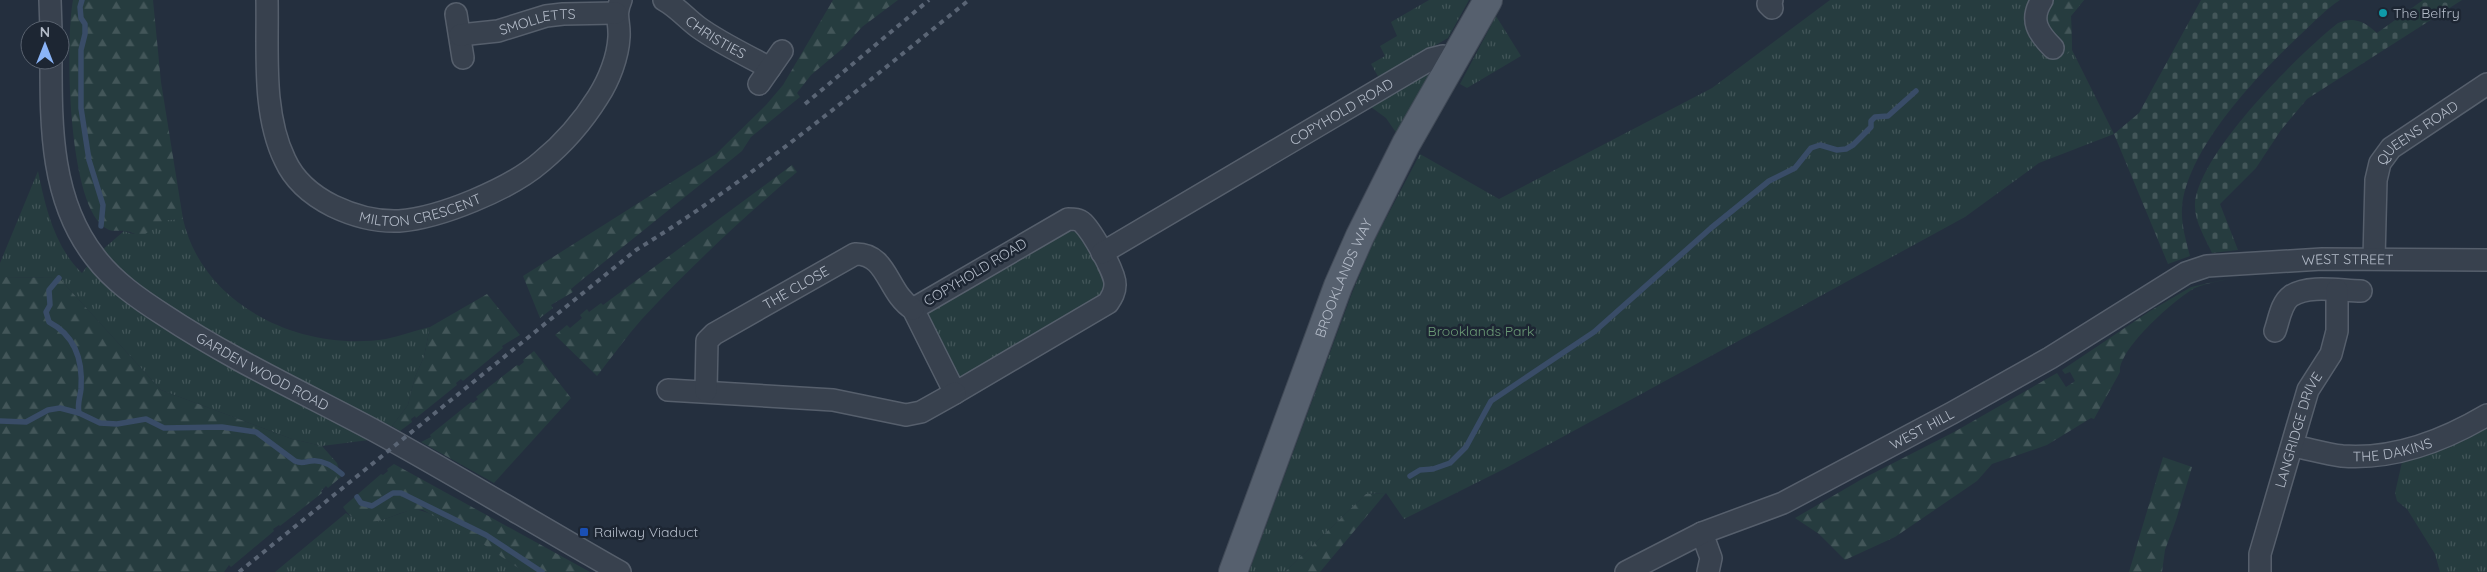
<svg xmlns="http://www.w3.org/2000/svg" width="2487" height="572" font-family="Quicksand,sans-serif">
  <style>
    .grass { fill: url(#grass-tufts) }
    .forest { fill: url(#forest-firs) }
    .cemetery { fill: url(#cemetery-stones) }
    .lines { fill: none; stroke-linecap: round; stroke-linejoin: round }
    .stream { stroke: #394c67; stroke-width: 5.5 }
    .minor-casing { stroke: #565f6c; stroke-width: 24 }
    .major-casing { stroke: #414a57; stroke-width: 30 }
    .minor { stroke: #38414e; stroke-width: 21 }
    .major { stroke: #56606e; stroke-width: 28 }
    .rail { stroke: #5a6575; stroke-width: 4; stroke-dasharray: 5 5; stroke-linecap: butt }
    .culture-dot { fill: #0f9aa8; stroke: #1d2633; stroke-width: 2 }
    .transit-dot { fill: #1a4fb4; stroke: #1d2633; stroke-width: 2 }
    .labels { text-anchor: middle; stroke-width: 5; stroke-linejoin: round; paint-order: stroke }
    .poi-label { font-size: 14px; fill: #b4bcc9; stroke: #1d2633; text-anchor: start }
    .street-label { font-size: 14px; fill: #b4bcc9; stroke: #1d2633 }
    .park-label { font-size: 14px; fill: #6b9a76; stroke: #1d2633 }
  </style>
  <defs>
    <pattern id="grass-tufts" width="24" height="20" patternUnits="userSpaceOnUse" patternTransform="scale(1.25)"><rect width="24" height="20" fill="#263c3f"/><path d="M3 7l-1-3M5 7V3M7 7l1-3M15 17l-1-3M17 17v-4M19 17l1-3" fill="none" stroke="#435659"/></pattern>
    <pattern id="forest-firs" width="22" height="20" patternUnits="userSpaceOnUse" patternTransform="scale(1.25)"><rect width="22" height="20" fill="#263c3f"/><path d="M5 1l3.5 6h-7zM16 11l3.5 6h-7z" fill="#435659"/></pattern>
    <pattern id="cemetery-stones" width="16" height="16" patternUnits="userSpaceOnUse" patternTransform="scale(1.25)"><rect width="16" height="16" fill="#263c3f"/><path d="M2 7V4a2 2 0 0 1 4 0v3zM10 15v-3a2 2 0 0 1 4 0v3z" fill="#435659"/></pattern>
  </defs>
  <rect width="100%" height="100%" fill="#242f3e"/>
  <g class="grass">
    <path d="M1429,0H1469L1448,38L1379,78L1371,64L1385,56L1380,46L1397,36L1391,22Z"/>
    <path d="M1830,0H2084L2071,16L2072,50L2114,134L2039,163L1965,217L1504,469L1404,519L1386,493L1366,494L1285,572H1249L1352,293L1374,241L1420,154L1499,199L1712,88Z"/>
    <path d="M1496,16L1521,56L1467,88L1460,84Z"/>
    <path d="M1428,73L1429,75L1397,134L1386,118L1371,107Z"/>
    <path d="M38,171C45,206 55,248 82,273L94,257L124,231C150,241 147,225 167,220C172,219 178,219 183,219C203,307 302,352 386,339C401,336 416,330 430,327L424,357L415,377L408,405L392,426L369,440L322,446L292,439L161,390L59,278L0,277V263Z"/>
    <path d="M1067,231L1077,232L1084,238L1106,277L1104,293L964,377L956,376L928,317L931,310Z"/>
    <path d="M2487,423V572H2440L2435,554L2407,509L2397,501L2395,493L2402,462Z"/>
    <path d="M414,509C443,513 498,554 524,572H275L346,513C370,532 390,515 414,509Z"/>
  </g>
  <g class="forest">
    <path d="M73,0H153L161,82L183,219L168,220L142,236C136,235 130,231 124,231C115,230 111,233 103,226C68,199 65,42 73,0Z"/>
    <path d="M833,0H898L862,27L842,49L811,75L797,93L800,97L751,137L742,151L583,279L571,289L573,292L551,305L553,308L540,318L523,276L716,154L766,105L783,85Z"/>
    <path d="M2051,0H2084L2071,16L2072,50L2067,54L2047,31L2043,19Z"/>
    <path d="M792,165L797,172C743,218 690,267 642,319C626,337 612,357 597,376L555,335L567,325L570,328L582,318L580,315L587,309L589,312L601,303L603,305Z"/>
    <path d="M0,277L59,278L161,390L292,439L322,446L337,463L341,477L328,488L326,486L321,491L322,493L280,526L279,525L273,529L274,531L231,567L229,565L224,572H0Z"/>
    <path d="M2232,278C2220,281 2207,283 2195,288C2176,298 2118,349 2120,372L2094,419L2091,418L2047,445L1992,464L1977,481L1895,537L1845,560L1819,534L1795,518L1862,479L1954,432L2057,373L2066,387L2075,381L2070,372L2065,374L2062,370L2150,311L2191,287Z"/>
    <path d="M487,294L520,335L502,346L503,348L463,381L461,379L456,383L457,385L416,418L415,416L411,419L412,422L400,431L392,426L408,405L415,377L424,357L430,327Z"/>
    <path d="M534,351L571,398L494,483L421,442L431,437L430,435L471,402L473,403L478,399L476,397L517,365L519,366L524,362L523,360Z"/>
    <path d="M2163,457L2192,467L2176,520L2165,550L2162,572H2129Z"/>
    <path d="M394,464L590,572H524L483,544L423,510C395,506 366,542 343,507L381,474L383,475L388,471L387,469Z"/>
    <path d="M1386,493L1320,572H1285L1366,494Z"/>
  </g>
  <g class="cemetery">
    <path d="M2201,0H2340C2325,10 2314,22 2300,35C2259,74 2187,148 2182,208C2181,224 2186,240 2190,256L2168,264L2114,134L2139,113Z"/>
    <path d="M2423,0H2462L2307,99L2281,130L2256,168L2220,204L2238,250L2212,253C2206,240 2195,222 2195,207C2194,157 2300,53 2338,23C2354,16 2365,22 2377,33Z"/>
  </g>
  <g class="lines">
    <g class="stream">
      <path d="M82,0L80,7L81,18L85,24V34L81,50V108L89,160L103,205L101,226"/>
      <path d="M59,278L49,290L50,305L46,312L49,322C76,336 83,361 81,389C80,398 77,404 79,413"/>
      <path d="M0,421L26,422L48,410L60,408L79,413L100,423L117,424L146,419L164,428L222,427L256,432L295,461C302,464 304,462 311,461C322,459 334,467 342,474"/>
      <path d="M1410,476L1420,470L1433,469L1450,463L1466,447L1491,401L1594,332L1711,228L1769,181L1795,168L1811,148L1820,145L1837,150L1846,149L1853,145L1871,127V121L1875,117L1888,116L1916,91"/>
      <path d="M357,497L361,503L372,506L393,493H401L486,535L542,572"/>
    </g>
    <defs>
      <g id="minor">
        <path d="M50,0L51,30"/>
        <path id="s1" d="M267,0C268,52 262,113 285,160C295,182 313,196 333,206C354,216 376,222 399,221C440,218 510,189 541,162C563,144 583,121 598,97C609,80 618,57 619,37C620,21 614,16 621,0"/>
        <path id="s2" d="M664,0C677,7 686,18 698,27C720,43 746,55 770,68"/>
        <path d="M2042,0C2029,20 2038,33 2053,48"/>
        <path d="M1772,8L1768,4L1772,0"/>
        <path d="M456,14L463,58"/>
        <path id="s3" d="M460,35L498,31L546,16L563,14L616,13"/>
        <path id="s4" d="M51,60C51,128 51,201 95,257C113,281 139,299 164,315C232,360 306,394 377,432C459,477 539,526 620,572"/>
        <path d="M759,84L782,51"/>
        <path d="M1068,219C1074,219 1079,219 1083,223C1092,232 1116,273 1115,285C1115,292 1112,297 1108,303L955,393L913,309Z"/>
        <path id="s5" d="M1102,253L1431,59L1443,56L1454,60"/>
        <path id="s6" d="M2374,259L2376,180L2380,163L2391,148L2487,84"/>
        <path d="M2275,331C2279,320 2281,303 2291,296C2309,284 2341,291 2361,291"/>
        <path d="M668,390L833,400L906,415L921,412L955,393"/>
        <path id="s7" d="M706,391L707,341L714,334L855,254C888,253 887,293 913,309"/>
        <path id="s8" d="M2293,446C2309,449 2326,454 2342,456C2394,460 2443,441 2487,415"/>
        <path d="M1702,533L1711,558L1708,572"/>
        <path id="s9" d="M1626,572L1702,533L1783,503L1952,413L2050,358L2186,273L2207,266L2322,259L2487,260"/>
        <path id="s10" d="M2260,572V554L2308,390L2331,354L2337,331V290"/>
      </g>
      <g id="major">
        <path id="s11" d="M1233,572L1338,286L1360,236L1406,144L1488,0"/>
      </g>
    </defs>
    <use href="#minor" class="minor-casing"/>
    <use href="#major" class="major-casing"/>
    <use href="#minor" class="minor"/>
    <use href="#major" class="major"/>
    <g class="rail">
      <path d="M805,104L929,0"/>
      <path d="M239,572L636,250C755,177 861,87 969,0"/>
    </g>
  </g>
  <circle class="culture-dot" cx="2383" cy="13" r="5"/>
  <rect class="transit-dot" x="579" y="527" width="10" height="10" rx="2.5"/>
  <g class="labels">
    <g class="poi-label">
      <text x="2393" y="18">The Belfry</text>
      <text x="594" y="537">Railway Viaduct</text>
    </g>
    <g class="street-label">
      <text dy="5" stroke="none"><textPath href="#s3" startOffset="79">SMOLLETTS</textPath></text>
      <text dy="5" stroke="none"><textPath href="#s2" startOffset="64">CHRISTIES</textPath></text>
      <text dy="5" stroke="none"><textPath href="#s5" startOffset="278">COPYHOLD ROAD</textPath></text>
      <text dy="5" stroke="none"><textPath href="#s6" startOffset="145">QUEENS ROAD</textPath></text>
      <text dy="5" stroke="none"><textPath href="#s1" startOffset="321">MILTON CRESCENT</textPath></text>
      <text dy="5" stroke="none"><textPath href="#s9" startOffset="799">WEST STREET</textPath></text>
      <text transform="translate(975 272) rotate(-31)" y="5">COPYHOLD ROAD</text>
      <text dy="5" stroke="none"><textPath href="#s11" startOffset="314">BROOKLANDS WAY</textPath></text>
      <text dy="5" stroke="none"><textPath href="#s7" startOffset="154">THE CLOSE</textPath></text>
      <text dy="5" stroke="none"><textPath href="#s4" startOffset="410">GARDEN WOOD ROAD</textPath></text>
      <text dy="5" stroke="none"><textPath href="#s9" startOffset="329">WEST HILL</textPath></text>
      <text dy="5" stroke="none"><textPath href="#s10" startOffset="148">LANGRIDGE DRIVE</textPath></text>
      <text dy="5" stroke="none"><textPath href="#s8" startOffset="101">THE DAKINS</textPath></text>
    </g>
    <g class="park-label">
      <text x="1481" y="336">Brooklands Park</text>
    </g>
  </g>
  <g transform="translate(45 45)"><circle r="24" fill="#1d2633" stroke="#59626f"/>
  <path d="M0-4L9 19L0 12L-9 19Z" fill="#8ab4f8"/>
  <text y="-8" font-size="14" font-weight="bold" text-anchor="middle" fill="#b4bcc9">N</text>
  </g>
</svg>
